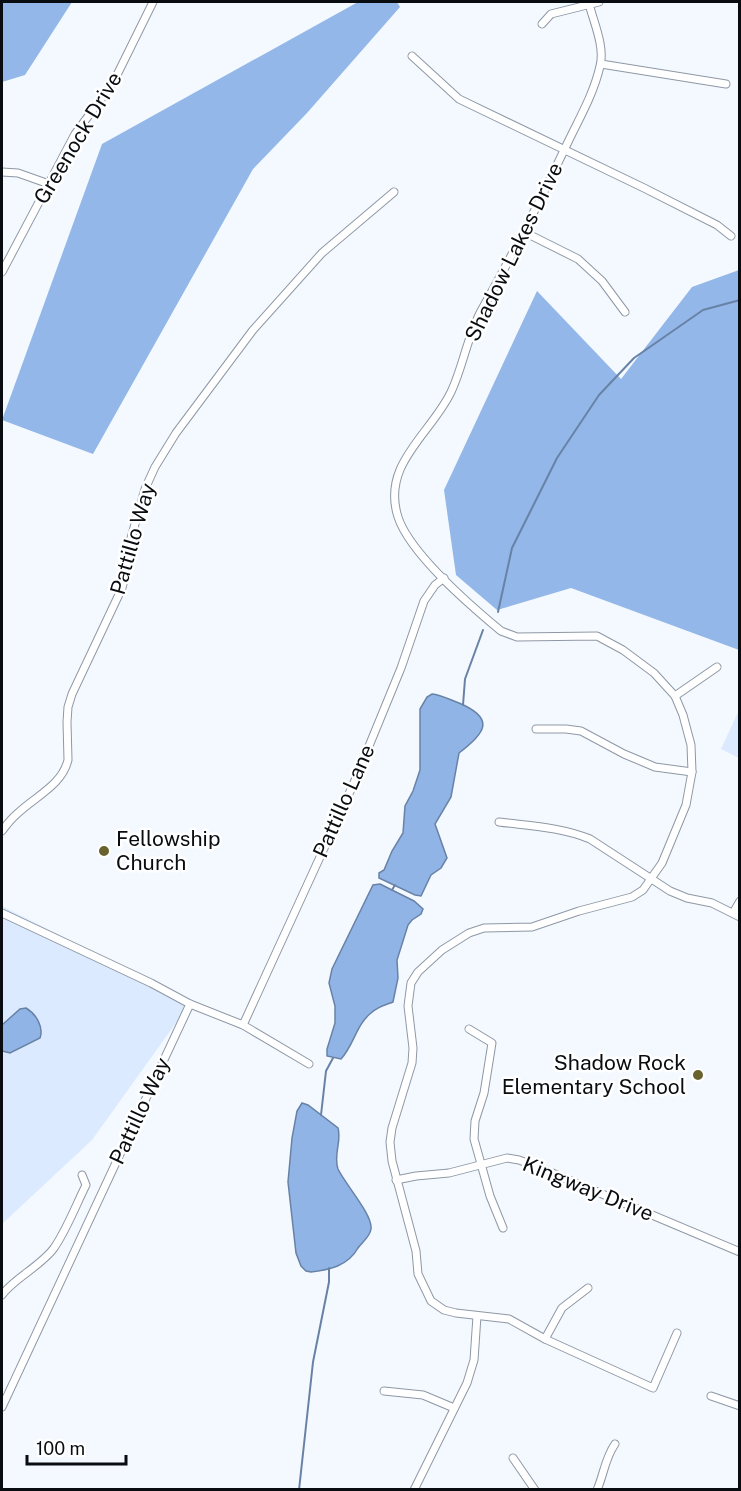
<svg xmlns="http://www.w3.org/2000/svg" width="741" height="1491" font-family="'Public Sans',sans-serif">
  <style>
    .green { fill: #dbeaff }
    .forest { fill: #93b7e8 }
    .water { fill: #91b4e6; stroke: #6882a6; stroke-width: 1.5 }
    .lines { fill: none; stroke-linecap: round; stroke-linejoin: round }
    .stream { stroke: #6882a6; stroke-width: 2 }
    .minor-casing { stroke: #8e98a5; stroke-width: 9 }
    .minor { stroke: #fff; stroke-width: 7 }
    .poi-dot { fill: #6a622e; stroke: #fff; stroke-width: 2 }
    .labels { text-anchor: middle; stroke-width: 5; stroke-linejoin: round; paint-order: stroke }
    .street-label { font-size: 21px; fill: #090d11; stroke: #fff }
    .poi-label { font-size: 21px; fill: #090d11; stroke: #fff; text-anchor: start }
  </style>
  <rect width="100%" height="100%" fill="#f4f9ff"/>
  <g class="green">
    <path d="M739,710V758L721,749Z"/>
    <path d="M2,906L191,1002L92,1140L2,1224Z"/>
  </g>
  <g class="forest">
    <path d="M2,2H72L25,75L2,82Z"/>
    <path d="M358,2H397L400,7L307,113L253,169L93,454L2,420L102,144Z"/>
    <path d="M739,270V650L571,588L497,610L456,575L444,490L537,291L621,379L692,287Z"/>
  </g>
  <g class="water">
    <path d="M432,694C442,695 450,700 459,703C497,719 484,734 459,753L451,797L435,824L447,858L441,868L431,875L421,896L415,895L379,878V873L384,870L392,851L403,833L405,806L413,791L420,770V709L427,697Z"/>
    <path d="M380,884L414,901L423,909L421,914L412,920L408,925L397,960L398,978L393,1002C385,1005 377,1007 371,1013C356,1025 354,1045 341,1059L327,1056V1049L335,1023V1006L329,983L332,969L373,885Z"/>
    <path d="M26,1008C36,1014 44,1027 40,1038L10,1053L2,1051V1025L20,1009Z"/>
    <path d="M302,1103L308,1105L338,1128C342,1141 333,1155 338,1169C345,1184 373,1215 371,1229C370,1237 362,1242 358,1248C348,1266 329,1270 311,1272L306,1271L301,1266L296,1253L288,1182L292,1138L297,1111Z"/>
  </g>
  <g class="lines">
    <g class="stream">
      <path d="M498,612L512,548L557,458L599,395L634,358L703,310L740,300"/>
      <path d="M463,705L465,679L483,630"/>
      <path d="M392,890L395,885"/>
      <path d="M321,1115L326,1071L333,1058"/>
      <path d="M299,1490L313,1362L329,1282V1268"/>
    </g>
    <defs>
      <g id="minor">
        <path d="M589,4C594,23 605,47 600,66C594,93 580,117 568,142C541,199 512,256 481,311C467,337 463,367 451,392C431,434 381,464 398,517C410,554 471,606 501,631L517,637L597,636L623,650L654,673L675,696L683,715L691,745L692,772L686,805L662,863L643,890L632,897L579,911L532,927L484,928L469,933L442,950L418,972L411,983L408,1006L413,1048L412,1063L392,1128L390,1142L392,1161L416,1251L418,1274L431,1301L444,1310L456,1313L509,1319L545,1339L653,1388L677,1333"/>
        <path d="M542,24L551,14L599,2"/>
        <path d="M412,56L459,99L644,188L717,225L731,236"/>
        <path d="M601,64L726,84"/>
        <path d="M2,172L18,173L49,184"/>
        <path d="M524,232L578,259L602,281L625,312"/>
        <path d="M2,272L75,134L113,83L153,2"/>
        <path d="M675,696L717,667"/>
        <path d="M536,729H566L581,731L624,754L655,767L692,772"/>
        <path d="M499,822C530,826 561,827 590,839L670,891L687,898L712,903L740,917"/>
        <path d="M2,831C7,824 12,818 18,813C36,796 62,785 68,760L67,722L68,707L72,694L122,588L130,557L131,538L145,489L155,467L176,433L253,330L322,253L394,192"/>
        <path d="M2,913L151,983L190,1004L243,1025L309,1064"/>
        <path d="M733,913L740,901"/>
        <path d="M243,1025L353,785L401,668L424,601L435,585L444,578"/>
        <path d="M469,1029L492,1043L484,1093L475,1121L474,1139L490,1196L503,1228"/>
        <path d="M396,1180L416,1176L449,1173L507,1158L519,1160L538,1167L740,1252"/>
        <path d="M2,1295C13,1279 41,1266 54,1248C67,1229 76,1205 86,1185L82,1175"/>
        <path d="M545,1339L562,1308L588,1288"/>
        <path d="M384,1391L423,1395L454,1408"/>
        <path d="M711,1396L740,1406"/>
        <path d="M2,1407L190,1004"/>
        <path d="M513,1458L535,1490"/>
        <path d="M414,1490L467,1383L474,1360L477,1316"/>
        <path d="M597,1490C604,1474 605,1458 615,1444"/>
      </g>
    </defs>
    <use href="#minor" class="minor-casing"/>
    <use href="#minor" class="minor"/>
  </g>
  <g class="poi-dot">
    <circle cx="104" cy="851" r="6"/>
    <circle cx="698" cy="1075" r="6"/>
  </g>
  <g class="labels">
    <g class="street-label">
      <text transform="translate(78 138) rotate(-59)" y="7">Greenock Drive</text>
      <text transform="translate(514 252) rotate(-64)" y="7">Shadow Lakes Drive</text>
      <text transform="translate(133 539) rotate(-74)" y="7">Pattillo Way</text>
      <text transform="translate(344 801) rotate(-66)" y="7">Pattillo Lane</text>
      <text transform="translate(140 1111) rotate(-65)" y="7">Pattillo Way</text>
      <text transform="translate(588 1189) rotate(22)" y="7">Kingway Drive</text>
    </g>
    <g class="poi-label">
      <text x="116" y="846">Fellowship<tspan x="116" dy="24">Church</tspan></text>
      <text x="686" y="1070" text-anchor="end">Shadow Rock<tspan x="686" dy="24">Elementary School</tspan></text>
    </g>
  </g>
  <rect width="741" height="1491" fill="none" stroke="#090d11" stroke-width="6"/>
  <path d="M27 1455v9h99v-9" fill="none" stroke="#090d11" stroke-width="3"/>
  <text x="36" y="1455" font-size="18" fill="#090d11" stroke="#ffffff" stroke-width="4.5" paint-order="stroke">100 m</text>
</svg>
